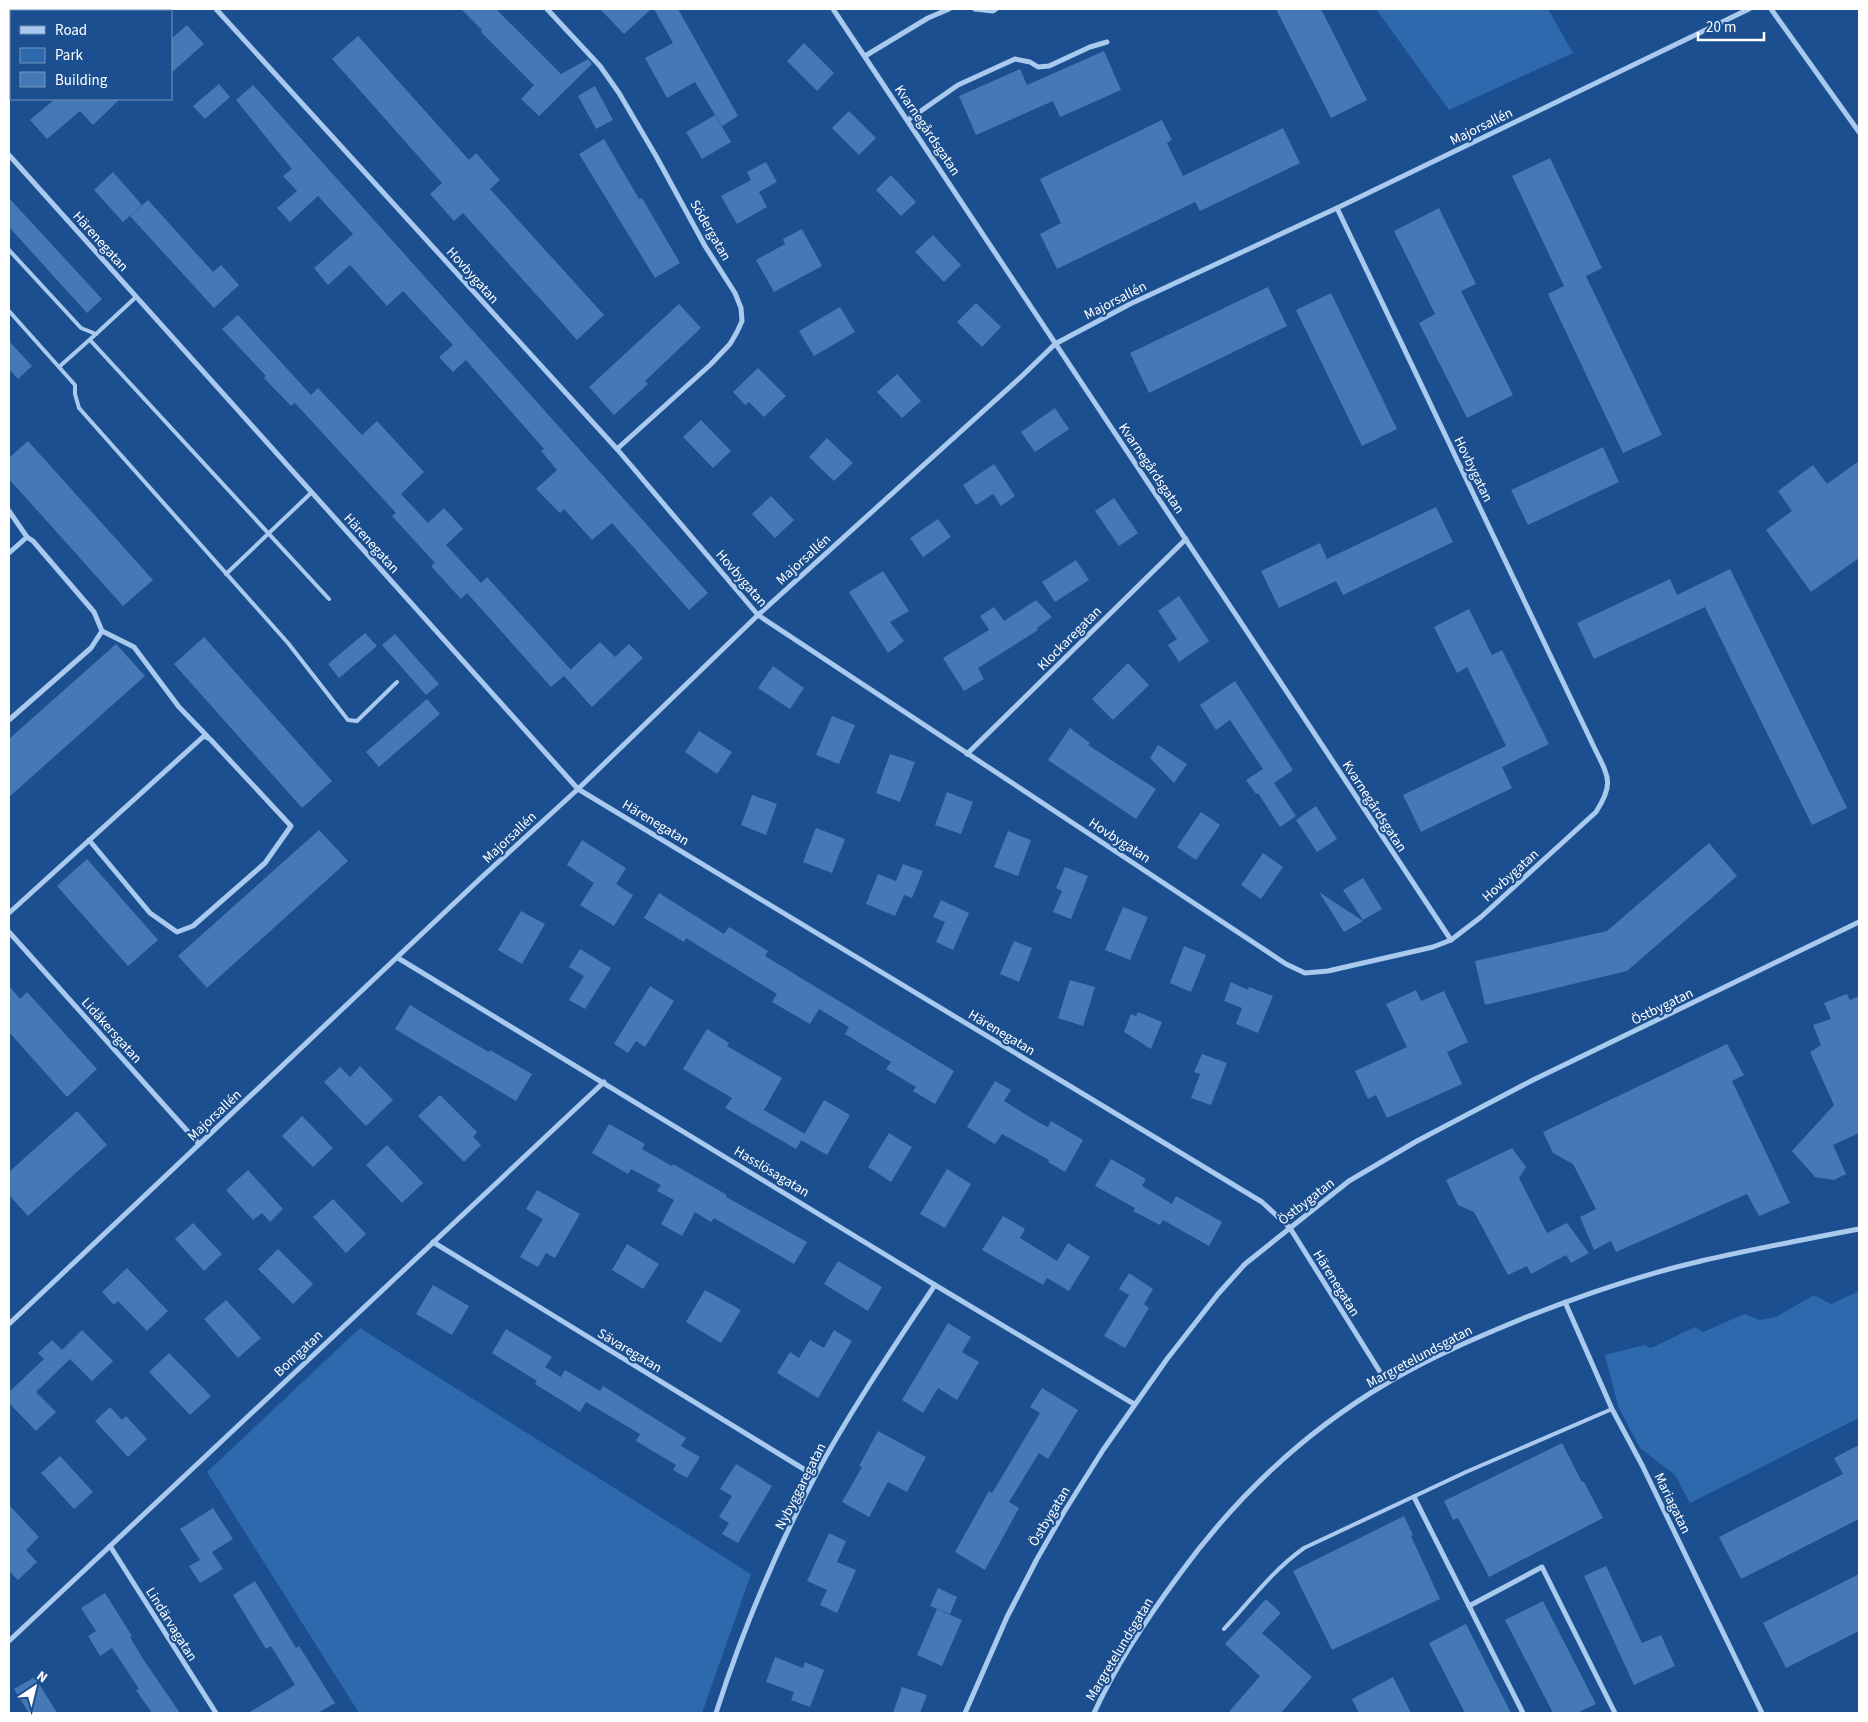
<svg xmlns="http://www.w3.org/2000/svg" width="1868" height="1722" font-family="'Source Sans 3',sans-serif">
  <style>
    .green { fill: #2e69ad }
    .building { fill: #4478b7 }
    .lines { fill: none; stroke-linecap: round; stroke-linejoin: round }
    .lane { stroke: #a9c9ee; stroke-width: 4 }
    .street { stroke: #a9c9ee; stroke-width: 5 }
    .labels { text-anchor: middle; stroke-width: 4.5; stroke-linejoin: round; paint-order: stroke }
    .street-label { font-size: 14px; fill: #fff; stroke: #1b4f8f }
  </style>
  <rect width="100%" height="100%" fill="#1b4f8f"/>
  <g class="green">
    <path d="M1376,9H1548L1573,53L1449,110Z"/>
    <path d="M1859,1291V1418L1690,1503L1675,1475L1640,1448L1618,1406L1605,1355L1644,1345L1651,1348L1695,1327L1703,1332L1744,1314L1760,1320L1776,1317L1814,1295L1831,1304Z"/>
    <path d="M360,1328L751,1574L702,1713H359L207,1472Z"/>
  </g>
  <g class="building">
    <path d="M461,9H496L561,74L588,59L592,64L539,116L521,99L534,85L481,32L482,30Z"/>
    <path d="M600,9H651L624,34Z"/>
    <path d="M654,9H678L738,116L722,126L695,82L667,98L645,58L673,43Z"/>
    <path d="M1276,9H1321L1367,100L1331,118Z"/>
    <path d="M187,25L204,44L171,73V39Z"/>
    <path d="M358,36L469,160L476,153L500,180L490,189L604,315L577,340L463,213L454,221L430,194L442,183L332,59Z"/>
    <path d="M804,43L834,73L817,91L787,61Z"/>
    <path d="M1104,51L1121,90L1060,117L1053,101L976,135L959,96L1020,69L1027,85Z"/>
    <path d="M219,84L230,97L205,119L193,106Z"/>
    <path d="M253,85L708,593L689,610L612,523L592,540L564,509L560,513L536,489L557,470L541,451L544,449L466,360L453,372L439,357L453,345L403,291L387,306L350,265L328,285L314,268L353,234L318,196L290,222L277,208L297,191L283,176L292,169L236,100Z"/>
    <path d="M595,86L613,120L596,129L578,96Z"/>
    <path d="M55,99H120L93,125L80,111L47,139L30,120Z"/>
    <path d="M849,111L876,138L859,155L832,128Z"/>
    <path d="M715,115L731,142L702,159L686,132Z"/>
    <path d="M1162,120L1172,140L1167,143L1183,176L1283,128L1300,163L1200,211L1195,202L1057,269L1040,234L1061,223L1040,179Z"/>
    <path d="M604,139L639,199L642,198L680,263L655,278L579,154Z"/>
    <path d="M1550,158L1602,268L1586,276L1662,435L1623,453L1548,294L1564,286L1512,176Z"/>
    <path d="M766,162L777,182L759,192L767,207L737,224L721,196L751,180L747,172Z"/>
    <path d="M113,172L142,205L123,222L94,190Z"/>
    <path d="M891,175L916,202L901,216L876,190Z"/>
    <path d="M9,198L102,299L87,313L9,227Z"/>
    <path d="M148,200L213,272L221,265L239,285L214,308L130,216Z"/>
    <path d="M1439,208L1476,284L1461,291L1513,395L1467,418L1419,323L1435,314L1394,231Z"/>
    <path d="M802,229L822,266L774,292L756,260L785,244L783,239Z"/>
    <path d="M933,235L961,265L944,282L915,252Z"/>
    <path d="M1268,287L1287,326L1149,393L1130,353Z"/>
    <path d="M1331,293L1397,429L1362,446L1296,310Z"/>
    <path d="M976,303L1001,327L982,347L957,322Z"/>
    <path d="M679,304L701,328L645,381L648,384L614,415L589,387Z"/>
    <path d="M840,307L855,332L814,356L799,331Z"/>
    <path d="M238,315L311,395L318,388L362,435L377,421L424,472L401,494L428,523L444,508L463,529L446,545L481,583L487,577L571,670L551,687L467,593L461,599L431,566L435,563L392,516L396,513L295,403L291,406L264,378L266,376L222,329Z"/>
    <path d="M9,341L32,366L18,379L9,369Z"/>
    <path d="M758,368L786,396L764,417L749,402L745,405L733,392Z"/>
    <path d="M897,374L921,401L902,418L877,392Z"/>
    <path d="M1055,408L1069,429L1035,452L1021,432Z"/>
    <path d="M701,420L731,451L713,468L683,437Z"/>
    <path d="M827,438L853,463L834,481L809,457Z"/>
    <path d="M28,441L153,580L123,606L9,479V458Z"/>
    <path d="M1603,447L1619,482L1528,525L1511,490Z"/>
    <path d="M1859,461V558L1811,592L1766,530L1792,511L1778,491L1813,465L1827,484Z"/>
    <path d="M994,464L1015,496L1001,506L993,494L976,505L963,485Z"/>
    <path d="M771,496L794,520L775,538L752,514Z"/>
    <path d="M1114,498L1138,533L1119,546L1095,511Z"/>
    <path d="M1436,507L1453,542L1343,595L1336,581L1279,608L1261,571L1320,543L1327,559Z"/>
    <path d="M938,519L951,537L923,557L910,538Z"/>
    <path d="M1076,560L1089,580L1055,602L1042,582Z"/>
    <path d="M1730,569L1847,808L1812,825L1705,607L1594,659L1577,623L1670,579L1677,595Z"/>
    <path d="M883,571L909,611L890,622L904,641L888,653L849,592Z"/>
    <path d="M1179,596L1209,641L1179,662L1168,645L1177,639L1158,611Z"/>
    <path d="M1036,600L1052,617L1037,628L1038,630L978,668L984,679L964,691L943,658L989,630L980,616L994,607L1004,621Z"/>
    <path d="M1469,609L1492,655L1502,650L1549,744L1502,767L1512,788L1421,832L1403,795L1506,746L1467,667L1457,673L1434,627Z"/>
    <path d="M365,633L377,646L339,678L328,664Z"/>
    <path d="M395,634L439,684L426,695L382,645Z"/>
    <path d="M204,637L332,781L302,808L174,664Z"/>
    <path d="M600,642L615,657L629,644L643,658L592,707L564,676Z"/>
    <path d="M116,644L145,676L9,797V739Z"/>
    <path d="M1128,663L1149,685L1113,720L1092,699Z"/>
    <path d="M773,666L804,688L790,709L758,688Z"/>
    <path d="M1235,681L1293,770L1274,783L1296,816L1280,827L1258,793L1256,794L1246,780L1263,769L1230,720L1216,730L1200,705Z"/>
    <path d="M427,699L440,714L379,767L366,752Z"/>
    <path d="M832,716L855,725L839,764L816,755Z"/>
    <path d="M1070,728L1090,743L1088,745L1156,789L1136,819L1048,760Z"/>
    <path d="M699,731L732,752L717,774L685,752Z"/>
    <path d="M1158,745L1187,764L1174,783L1150,758Z"/>
    <path d="M890,754L915,762L900,802L876,793Z"/>
    <path d="M947,792L973,802L961,834L935,825Z"/>
    <path d="M752,795L777,804L766,835L741,825Z"/>
    <path d="M1316,806L1337,839L1317,852L1296,820Z"/>
    <path d="M1201,812L1220,825L1196,860L1177,847Z"/>
    <path d="M816,828L845,839L832,873L803,862Z"/>
    <path d="M319,830L348,861L207,988L178,956Z"/>
    <path d="M1008,831L1031,840L1018,876L994,867Z"/>
    <path d="M582,840L626,868L616,884L633,895L614,926L580,905L594,883L567,865Z"/>
    <path d="M1709,843L1737,876L1627,971L1485,1005L1475,961L1607,931Z"/>
    <path d="M1263,853L1283,867L1261,899L1241,885Z"/>
    <path d="M87,859L158,940L128,966L57,886Z"/>
    <path d="M903,864L923,871L912,898L904,895L895,916L866,904L878,874L896,881Z"/>
    <path d="M1065,867L1088,876L1071,919L1053,912L1062,891L1056,888Z"/>
    <path d="M1363,878L1382,909L1363,920L1343,890Z"/>
    <path d="M1319,892L1363,921L1344,932Z"/>
    <path d="M659,893L724,934L729,927L768,951L765,956L954,1071L935,1104L913,1091L916,1087L886,1069L891,1062L845,1034L849,1027L819,1009L810,1024L772,1002L777,994L686,938L684,942L644,918Z"/>
    <path d="M941,900L969,913L953,950L936,942L945,922L933,917Z"/>
    <path d="M1123,907L1148,917L1130,960L1105,950Z"/>
    <path d="M521,911L545,924L522,964L498,950Z"/>
    <path d="M1014,941L1032,948L1019,982L1000,974Z"/>
    <path d="M1184,946L1206,955L1191,992L1170,983Z"/>
    <path d="M580,949L611,968L585,1009L569,1000L584,976L569,967Z"/>
    <path d="M1070,980L1095,987L1083,1026L1058,1018Z"/>
    <path d="M1231,982L1248,990L1249,987L1273,996L1258,1033L1236,1024L1242,1008L1224,1001Z"/>
    <path d="M9,986L20,999L27,992L97,1069L67,1097L9,1032Z"/>
    <path d="M650,986L674,1001L645,1047L636,1041L628,1053L614,1044Z"/>
    <path d="M1416,990L1421,1001L1444,991L1468,1042L1447,1052L1462,1084L1387,1118L1376,1095L1368,1099L1355,1071L1407,1047L1386,1004Z"/>
    <path d="M1847,994L1850,1000L1859,996V1133L1833,1145L1846,1174L1834,1180L1815,1177L1792,1151L1834,1105L1810,1052L1821,1045L1813,1025L1831,1019L1824,1003Z"/>
    <path d="M410,1005L456,1033L489,1052L490,1050L532,1074L516,1101L395,1029Z"/>
    <path d="M1138,1012L1162,1022L1151,1049L1124,1032L1131,1014L1136,1016Z"/>
    <path d="M707,1029L729,1043L727,1046L782,1078L764,1110L805,1134L796,1149L725,1108L732,1098L683,1069Z"/>
    <path d="M1727,1044L1744,1075L1732,1081L1790,1203L1759,1216L1747,1194L1616,1252L1611,1241L1594,1250L1580,1217L1596,1209L1573,1164L1553,1153L1543,1132Z"/>
    <path d="M1202,1054L1227,1063L1211,1105L1191,1098L1200,1074L1194,1072Z"/>
    <path d="M360,1066L393,1100L366,1126L324,1082L340,1067L350,1077Z"/>
    <path d="M995,1081L1011,1090L1004,1101L1038,1122L1048,1127L1051,1121L1083,1140L1065,1172L1048,1162L1049,1160L1002,1134L995,1144L967,1127Z"/>
    <path d="M440,1095L477,1132L473,1137L481,1145L464,1162L418,1116Z"/>
    <path d="M824,1100L850,1115L827,1155L801,1140Z"/>
    <path d="M77,1111L107,1145L28,1216L9,1195V1172Z"/>
    <path d="M302,1116L333,1148L313,1167L282,1136Z"/>
    <path d="M609,1124L645,1144L642,1149L672,1166L673,1164L727,1195L726,1197L807,1242L794,1264L714,1218L711,1222L695,1212L682,1236L661,1224L674,1200L657,1191L661,1185L631,1169L628,1174L592,1153Z"/>
    <path d="M889,1133L912,1147L891,1182L868,1167Z"/>
    <path d="M387,1145L423,1183L402,1203L366,1165Z"/>
    <path d="M1512,1148L1526,1167L1519,1178L1547,1233L1567,1223L1589,1253L1571,1263L1566,1255L1531,1274L1527,1266L1508,1275L1474,1212L1458,1205L1446,1180Z"/>
    <path d="M1111,1159L1146,1179L1142,1186L1172,1204L1176,1196L1222,1222L1209,1246L1163,1220L1160,1225L1133,1211L1135,1208L1095,1186Z"/>
    <path d="M947,1169L971,1184L945,1228L920,1214Z"/>
    <path d="M248,1170L283,1209L270,1222L262,1213L253,1220L226,1190Z"/>
    <path d="M537,1190L580,1214L555,1258L546,1253L538,1267L520,1257L543,1219L526,1209Z"/>
    <path d="M333,1199L366,1234L346,1253L313,1217Z"/>
    <path d="M1003,1216L1025,1229L1020,1238L1057,1261L1068,1243L1090,1257L1069,1291L1047,1278L1043,1285L982,1250Z"/>
    <path d="M193,1223L222,1254L204,1271L175,1239Z"/>
    <path d="M627,1244L659,1264L643,1289L612,1270Z"/>
    <path d="M278,1249L313,1284L293,1304L258,1269Z"/>
    <path d="M838,1261L882,1287L868,1311L824,1284Z"/>
    <path d="M127,1268L168,1311L147,1331L118,1301L114,1305L102,1292Z"/>
    <path d="M1129,1273L1153,1289L1144,1304L1149,1308L1125,1348L1104,1336L1129,1295L1119,1289Z"/>
    <path d="M433,1285L469,1306L452,1335L416,1314Z"/>
    <path d="M705,1290L741,1310L721,1343L686,1322Z"/>
    <path d="M226,1300L261,1338L238,1358L204,1319Z"/>
    <path d="M948,1323L971,1337L962,1352L979,1362L957,1400L938,1388L923,1413L902,1400Z"/>
    <path d="M506,1329L552,1357L545,1367L561,1377L565,1370L600,1391L603,1386L686,1438L681,1446L700,1457L687,1478L673,1470L676,1465L636,1441L640,1434L586,1402L580,1412L535,1384L537,1381L492,1353Z"/>
    <path d="M82,1330L113,1361L92,1381L70,1359L36,1392L56,1412L36,1431L9,1403V1392L44,1359L38,1353L52,1340L62,1350Z"/>
    <path d="M834,1330L852,1341L818,1398L777,1373L790,1352L799,1358L810,1340L824,1348Z"/>
    <path d="M169,1353L211,1396L190,1415L149,1372Z"/>
    <path d="M1042,1388L1078,1410L1048,1459L1039,1453L1009,1502L1019,1508L985,1570L955,1552L989,1491L992,1493L1040,1413L1030,1407Z"/>
    <path d="M110,1407L122,1420L126,1416L147,1439L128,1457L95,1421Z"/>
    <path d="M878,1431L926,1457L907,1492L888,1482L869,1517L842,1502L862,1467L859,1466Z"/>
    <path d="M1562,1443L1582,1482H1584L1603,1518L1489,1577L1458,1518L1453,1520L1444,1501Z"/>
    <path d="M1859,1445V1519L1741,1579L1719,1537L1843,1474L1834,1458Z"/>
    <path d="M60,1456L93,1492L74,1509L41,1473Z"/>
    <path d="M736,1464L772,1486L738,1543L722,1534L729,1523L719,1517L732,1496L720,1489Z"/>
    <path d="M9,1505L39,1537L26,1550L37,1562L18,1580L9,1571Z"/>
    <path d="M213,1508L233,1539L212,1552L223,1569L200,1583L189,1566L200,1560L180,1529Z"/>
    <path d="M1404,1516L1413,1535L1411,1536L1440,1599L1332,1650L1293,1571Z"/>
    <path d="M829,1533L846,1541L837,1562L856,1570L837,1613L820,1605L827,1590L807,1581Z"/>
    <path d="M1606,1566L1642,1643L1661,1635L1675,1666L1634,1685L1584,1576Z"/>
    <path d="M1859,1574V1631L1786,1668L1763,1623Z"/>
    <path d="M255,1581L296,1648L299,1646L335,1703L318,1713H248L295,1685L271,1646L266,1649L233,1595Z"/>
    <path d="M938,1588L957,1597L950,1614L930,1606Z"/>
    <path d="M105,1593L132,1636L130,1637L143,1659L180,1713H152L136,1690L139,1689L112,1648L100,1656L88,1636L96,1631L81,1608Z"/>
    <path d="M1266,1599L1281,1613L1262,1633L1312,1677L1281,1713H1228L1260,1676L1225,1644Z"/>
    <path d="M1543,1601L1596,1704L1577,1713H1553L1505,1620Z"/>
    <path d="M937,1609L962,1620L942,1666L917,1655Z"/>
    <path d="M1466,1624L1511,1713H1465L1429,1643Z"/>
    <path d="M775,1657L803,1668L805,1662L824,1670L810,1707L791,1700L794,1692L766,1682Z"/>
    <path d="M35,1677L57,1713H29L14,1689Z"/>
    <path d="M1393,1677L1411,1713H1359L1352,1699Z"/>
    <path d="M902,1687L927,1695L920,1713H893Z"/>
  </g>
  <g class="lines">
    <g class="lane">
      <path d="M9,250L81,328L96,334L136,297"/>
      <path d="M9,311L75,385V394L79,408L288,643L348,720L357,721L397,682"/>
      <path d="M90,340L329,599"/>
      <path d="M59,367L96,334"/>
      <path d="M226,574L311,493"/>
      <path d="M1224,1629C1250,1601 1273,1570 1304,1548L1466,1472L1612,1409"/>
    </g>
    <g class="street">
      <path d="M216,9L617,449L758,615L1286,964L1305,973L1328,971L1433,947L1451,940L1481,917L1596,812C1615,783 1608,776 1594,747L1337,208"/>
      <path d="M547,9L600,66L619,93L656,156L705,246L735,293L741,308L742,321L737,332L730,344L710,365L617,449"/>
      <path d="M833,9C1039,319 1246,629 1451,940"/>
      <path d="M975,9L993,11L996,9"/>
      <path d="M1771,9L1859,132"/>
      <path d="M128,11L133,9"/>
      <path d="M865,56L928,18L949,9"/>
      <path d="M9,72L11,71"/>
      <path d="M908,120L958,85L1015,59L1030,62L1038,67L1049,66L1090,47L1107,42"/>
      <path d="M9,155L578,789L1262,1202L1290,1228L1387,1383"/>
      <path d="M9,511L27,537"/>
      <path d="M9,553L27,537L33,541L94,612L102,631L91,648L9,720"/>
      <path d="M102,631L134,647L179,707L208,737"/>
      <path d="M967,754L1186,539"/>
      <path d="M9,913L204,736L210,739L291,826L265,863L193,926L177,932L150,913L89,840"/>
      <path d="M9,932L199,1144"/>
      <path d="M398,958L935,1285L1134,1404"/>
      <path d="M433,1242L815,1476"/>
      <path d="M1565,1302L1612,1409L1642,1465L1762,1713"/>
      <path d="M9,1324L483,876L578,789L758,615L1023,375L1055,344L1130,304L1337,208L1749,9"/>
      <path d="M1414,1497L1523,1713"/>
      <path d="M110,1546L216,1713"/>
      <path d="M1469,1606L1542,1567L1615,1713"/>
      <path d="M9,1641L604,1082"/>
      <path d="M716,1713C741,1635 776,1551 814,1478C850,1411 893,1348 935,1285"/>
      <path d="M965,1713L1007,1617L1037,1559L1064,1512L1103,1450L1167,1359L1218,1294L1245,1264L1349,1181L1417,1141L1533,1080L1859,922"/>
      <path d="M1094,1713C1116,1665 1147,1618 1179,1575C1235,1498 1304,1432 1387,1383C1430,1357 1478,1337 1524,1318C1582,1295 1641,1275 1701,1261C1753,1249 1806,1239 1859,1229"/>
    </g>
  </g>
  <g class="labels">
    <g class="street-label">
      <text transform="translate(1481 126) rotate(-26)" y="5">Majorsallén</text>
      <text transform="translate(928 130) rotate(56)" y="5">Kvarnegårdsgatan</text>
      <text transform="translate(711 230) rotate(60)" y="5">Södergatan</text>
      <text transform="translate(101 241) rotate(48)" y="5">Härenegatan</text>
      <text transform="translate(473 275) rotate(48)" y="5">Hovbygatan</text>
      <text transform="translate(1115 300) rotate(-27)" y="5">Majorsallén</text>
      <text transform="translate(1152 468) rotate(56)" y="5">Kvarnegårdsgatan</text>
      <text transform="translate(1474 469) rotate(64)" y="5">Hovbygatan</text>
      <text transform="translate(372 543) rotate(48)" y="5">Härenegatan</text>
      <text transform="translate(803 559) rotate(-42)" y="5">Majorsallén</text>
      <text transform="translate(742 578) rotate(49)" y="5">Hovbygatan</text>
      <text transform="translate(1069 638) rotate(-45)" y="5">Klockaregatan</text>
      <text transform="translate(1375 806) rotate(57)" y="5">Kvarnegårdsgatan</text>
      <text transform="translate(656 822) rotate(31)" y="5">Härenegatan</text>
      <text transform="translate(509 837) rotate(-43)" y="5">Majorsallén</text>
      <text transform="translate(1120 840) rotate(33)" y="5">Hovbygatan</text>
      <text transform="translate(1510 875) rotate(-42)" y="5">Hovbygatan</text>
      <text transform="translate(1662 1006) rotate(-26)" y="5">Östbygatan</text>
      <text transform="translate(112 1030) rotate(48)" y="5">Lidåkersgatan</text>
      <text transform="translate(1002 1032) rotate(31)" y="5">Härenegatan</text>
      <text transform="translate(214 1115) rotate(-43)" y="5">Majorsallén</text>
      <text transform="translate(772 1171) rotate(31)" y="5">Hasslösagatan</text>
      <text transform="translate(1306 1201) rotate(-38)" y="5">Östbygatan</text>
      <text transform="translate(1337 1283) rotate(58)" y="5">Härenegatan</text>
      <text transform="translate(630 1350) rotate(31)" y="5">Sävaregatan</text>
      <text transform="translate(298 1353) rotate(-43)" y="5">Bomgatan</text>
      <text transform="translate(1419 1356) rotate(-28)" y="5">Margretelundsgatan</text>
      <text transform="translate(800 1486) rotate(-63)" y="5">Nybyggaregatan</text>
      <text transform="translate(1673 1503) rotate(64)" y="5">Mariagatan</text>
      <text transform="translate(1049 1516) rotate(-59)" y="5">Östbygatan</text>
      <text transform="translate(172 1624) rotate(58)" y="5">Lindärvagatan</text>
      <text transform="translate(1119 1649) rotate(-59)" y="5">Margretelundsgatan</text>
    </g>
  </g>
  <rect width="1868" height="1722" fill="none" stroke="#ffffff" stroke-width="20"/>
  <rect x="10" y="10" width="162" height="90" fill="#1b4f8f" stroke="#7695bc"/>
  <rect x="20" y="26" width="25" height="8" fill="#a9c9ee" stroke="#7695bc"/>
  <text x="55" y="35" font-size="15" fill="#ffffff">Road</text>
  <rect x="20" y="48" width="25" height="15" fill="#2e69ad" stroke="#7695bc"/>
  <text x="55" y="60" font-size="15" fill="#ffffff">Park</text>
  <rect x="20" y="72" width="25" height="15" fill="#4478b7" stroke="#7695bc"/>
  <text x="55" y="85" font-size="15" fill="#ffffff">Building</text>
  <g transform="translate(35 1687) rotate(35)" stroke="#1b4f8f" stroke-width="4" paint-order="stroke">
  <path d="M0-4L9 19L0 12L-9 19Z" fill="#ffffff"/>
  <text y="-8" font-size="14" font-weight="bold" text-anchor="middle" fill="#ffffff">N</text>
  </g>
  <path d="M1698 32v8h66v-8" fill="none" stroke="#ffffff" stroke-width="2.5"/>
  <text x="1706" y="32" font-size="15" fill="#ffffff" stroke="#1b4f8f" stroke-width="4" paint-order="stroke">20 m</text>
</svg>
